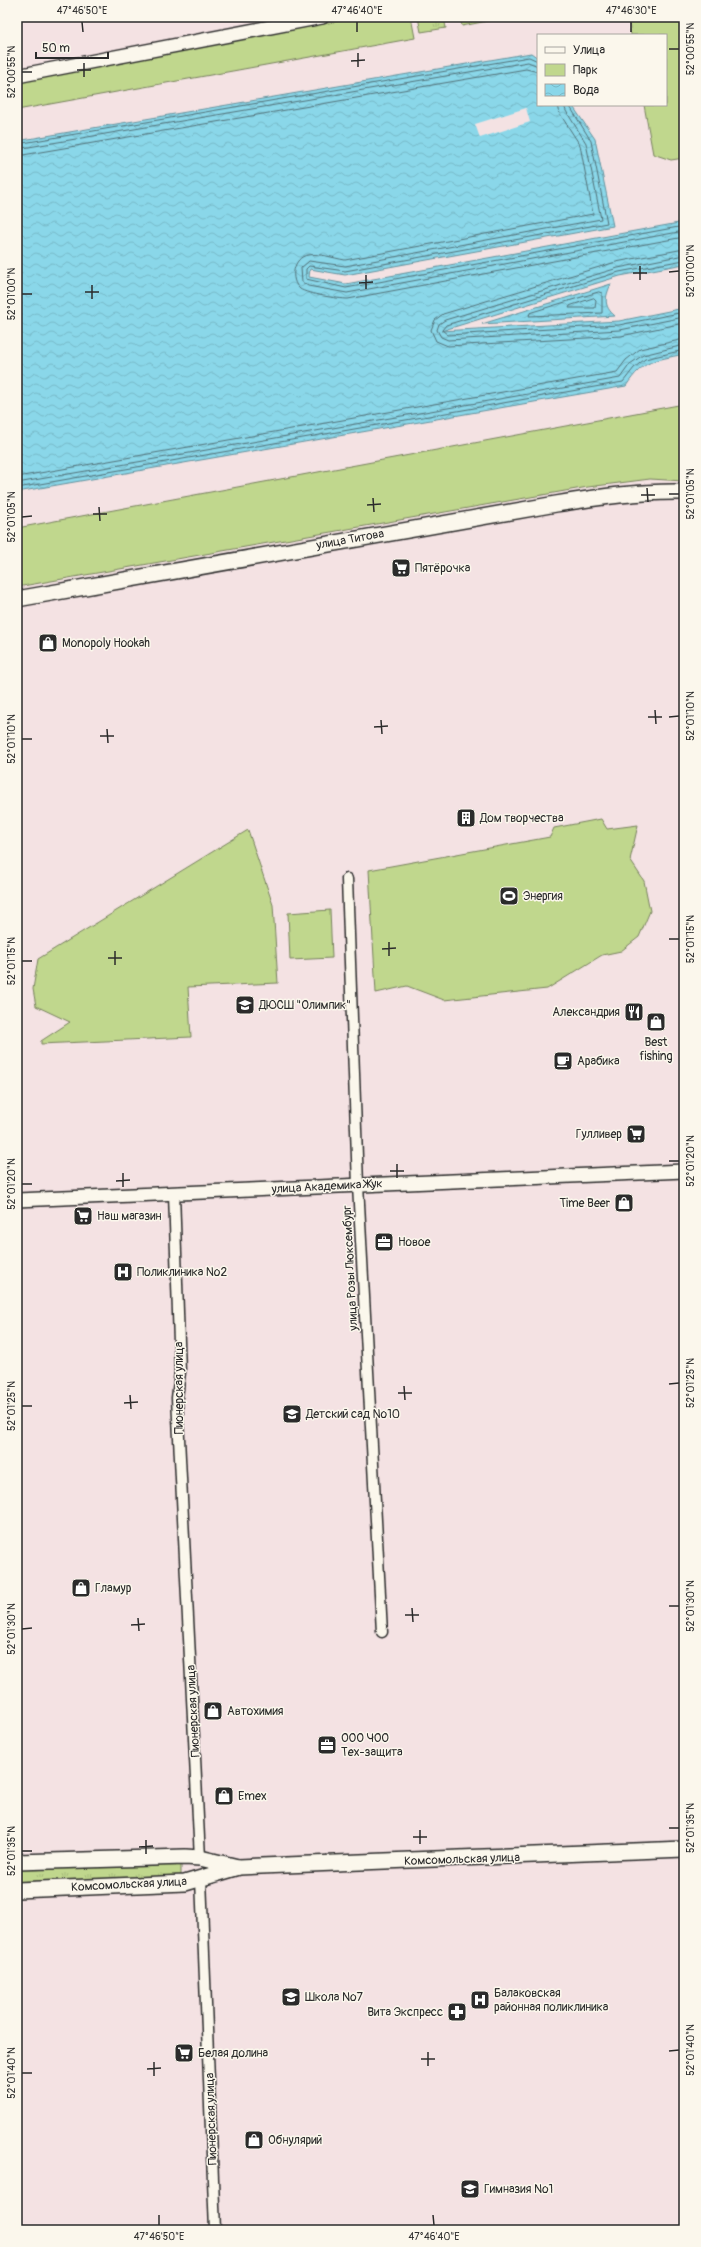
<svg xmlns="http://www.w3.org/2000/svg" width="701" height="2247" font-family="Pangolin,sans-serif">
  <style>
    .grass { fill: url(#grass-tufts); stroke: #76815c }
    .park { fill: #c0d78d; stroke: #76815c }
    .water { fill: url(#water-waves); stroke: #64929d }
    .pier { fill: #f4e2e3 }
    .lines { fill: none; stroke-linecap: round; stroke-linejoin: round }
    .shore { stroke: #517077; stroke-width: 1 }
    .minor-casing { stroke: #2b2b2b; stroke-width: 13 }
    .tertiary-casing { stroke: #2b2b2b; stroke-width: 16 }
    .secondary-casing { stroke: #2b2b2b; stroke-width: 18 }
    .minor { stroke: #fbf7ec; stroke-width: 10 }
    .tertiary { stroke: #fbf7ec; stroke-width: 13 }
    .secondary { stroke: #fbf7ec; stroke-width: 15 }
    .ticks { fill: none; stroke: #2b2b2b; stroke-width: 1.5 }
    .labels { text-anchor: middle; stroke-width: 3; stroke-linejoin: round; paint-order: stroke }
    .street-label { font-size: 12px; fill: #2b2b2b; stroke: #fbf7ec }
    .poi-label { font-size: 12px; fill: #2b2b2b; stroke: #fbf7ec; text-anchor: start }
    .neatline { fill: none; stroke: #2b2b2b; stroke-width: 1.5 }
    .ticks-label { font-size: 10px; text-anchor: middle; fill: #2b2b2b }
  </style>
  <defs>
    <pattern id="grass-tufts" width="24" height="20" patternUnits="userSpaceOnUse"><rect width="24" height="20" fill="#c0d78d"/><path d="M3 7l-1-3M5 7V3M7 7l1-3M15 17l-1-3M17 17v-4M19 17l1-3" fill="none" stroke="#a5b97a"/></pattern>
    <pattern id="water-waves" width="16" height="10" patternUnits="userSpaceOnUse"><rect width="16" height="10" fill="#8ad7e9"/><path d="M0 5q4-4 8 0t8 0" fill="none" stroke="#77b9c8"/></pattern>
  </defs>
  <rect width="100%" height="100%" fill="#f4e2e3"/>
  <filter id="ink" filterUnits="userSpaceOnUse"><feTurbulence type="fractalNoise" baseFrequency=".025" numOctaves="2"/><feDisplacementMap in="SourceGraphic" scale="8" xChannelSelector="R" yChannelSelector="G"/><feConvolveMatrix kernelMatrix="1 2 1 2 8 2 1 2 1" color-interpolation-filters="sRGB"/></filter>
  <g filter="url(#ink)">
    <g class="grass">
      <path d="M418,17H444L446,28L421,32Z"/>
      <path d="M178,1863L181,1865V1876L17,1885V1868Z"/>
    </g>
    <g class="park">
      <path d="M360,17H411L415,38L17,110V82Z"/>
      <path d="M460,17H508L462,26Z"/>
      <path d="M628,17H684V158L671,160L653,154L644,105H666V35H631Z"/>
      <path d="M684,404V481L650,479L588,487L17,587V528Z"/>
      <path d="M601,819L607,829L638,825L630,860L644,881L650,911L639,937L621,951L602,955L547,989L444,1000L407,986L376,993L369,870L550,837L554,828Z"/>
      <path d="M248,830L273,905L278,983L188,987L191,1037L41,1044V1041L70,1022L36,1006L33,989L38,959Z"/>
      <path d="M330,910L332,958L290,960L288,913Z"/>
    </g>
    <g class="water">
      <path d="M531,53L538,58V105H572L595,139L613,226L345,275L310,269L309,277L346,284L684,222V264L620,276L441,331L619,321L684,308V354C654,361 644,359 626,386L17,492V141Z"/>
      <path d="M611,284C605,297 603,306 615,316L482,324Z"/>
    </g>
    <path class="pier" d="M526,108L530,122L480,138L475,124Z"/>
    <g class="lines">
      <g class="shore">
        <path d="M558,105L560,114L580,145L593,214L345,260C333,258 320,253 308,255C293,257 289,280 300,289C307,294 339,299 348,299L684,237"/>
        <path d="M564,105L566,111L586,143L601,219L345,266L309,261L301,268L302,282L308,286L347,293L684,231"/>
        <path d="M569,105L591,141L607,223L345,271L309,266L306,269V279L346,288L684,226"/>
        <path d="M17,144L529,57L538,61"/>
        <path d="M17,149L528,62L538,66"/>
        <path d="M17,156L526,69L538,72"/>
        <path d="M684,249L616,262L443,314L435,320L431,330L436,341L448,346L621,336L684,323"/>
        <path d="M684,255L618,268L445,320L439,324L437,330L441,337L448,340L620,330L684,317"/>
        <path d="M684,260L619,272L446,325L442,330L448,335L619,325L684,312"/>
        <path d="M599,292L602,293V313L529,316L530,313Z"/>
        <path d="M594,298L596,300L595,308H569L570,306Z"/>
        <path d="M17,477L617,372L626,360L640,349L684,339"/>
        <path d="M17,483L620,378L630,364L643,355L684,345"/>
        <path d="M17,488L623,382L634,368L645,359L684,350"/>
      </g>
      <defs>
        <g id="minor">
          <path d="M347,879L358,1185L382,1632"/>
          <path d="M174,1193L180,1372L177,1398L200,1858"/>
          <path d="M201,1879L215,2230"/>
        </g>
        <g id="tertiary">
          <path d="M17,76L322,17"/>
          <path d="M17,1200L684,1171"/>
        </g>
        <g id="secondary">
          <path d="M17,599L556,504C599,497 640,491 684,492"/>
          <path d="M17,1862L185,1857L200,1858L238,1867"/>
          <path d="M17,1890L185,1883L239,1867L684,1849"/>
        </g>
      </defs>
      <use href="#minor" class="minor-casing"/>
      <use href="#tertiary" class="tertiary-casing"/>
      <use href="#secondary" class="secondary-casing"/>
      <use href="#minor" class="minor"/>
      <use href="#tertiary" class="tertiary"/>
      <use href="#secondary" class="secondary"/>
    </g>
  </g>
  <path class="ticks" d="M82,22L83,32M357,22V32M631,22V32M669,49H679M358,53V67M351,61L365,60M84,63V77M77,70H91M22,72H32M640,266V280M669,272L679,271M633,273H647M366,275V289M359,283L373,282M92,285V299M85,292H99M22,294H32M647,488L648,502M669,494H679M641,495H655M373,498L374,512M367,505L381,504M99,507L100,521M93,514H107M22,517L32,516M655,710L656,724M648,717H662M669,717L679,716M381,720L382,734M374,727L388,726M107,729L108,743M100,736H114M22,739H32M669,939H679M389,942V956M382,949L396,948M115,951V965M108,958H122M22,961H32M669,1161H679M397,1164V1178M390,1171H404M123,1173V1187M116,1181L130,1180M22,1184H32M669,1384L679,1383M404,1386L405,1400M398,1393H412M130,1395L131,1409M124,1403L138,1402M22,1406H32M669,1606H679M412,1608L413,1622M405,1615H419M138,1618L139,1631M131,1625L145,1624M22,1629L32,1628M669,1828H679M420,1830V1844M413,1837H427M146,1840V1854M139,1847L153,1846M22,1851H32M669,2051L679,2050M428,2052V2066M421,2059H435M154,2062V2076M147,2069L161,2068M22,2073H32M159,2215V2225M433,2215L434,2225"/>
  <defs>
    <symbol id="supermarket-square" viewBox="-11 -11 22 22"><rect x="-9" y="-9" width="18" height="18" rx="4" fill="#2b2b2b" stroke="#fbf7ec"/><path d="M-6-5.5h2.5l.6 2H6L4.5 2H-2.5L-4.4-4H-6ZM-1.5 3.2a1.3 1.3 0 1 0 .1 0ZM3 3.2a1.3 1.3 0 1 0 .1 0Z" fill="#fff"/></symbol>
    <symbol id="shop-square" viewBox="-11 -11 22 22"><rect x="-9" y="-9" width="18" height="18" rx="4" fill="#2b2b2b" stroke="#fbf7ec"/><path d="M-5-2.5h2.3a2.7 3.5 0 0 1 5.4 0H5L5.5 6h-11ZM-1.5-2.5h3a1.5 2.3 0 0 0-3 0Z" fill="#fff"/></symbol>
    <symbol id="building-square" viewBox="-11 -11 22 22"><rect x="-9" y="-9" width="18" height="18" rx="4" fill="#2b2b2b" stroke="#fbf7ec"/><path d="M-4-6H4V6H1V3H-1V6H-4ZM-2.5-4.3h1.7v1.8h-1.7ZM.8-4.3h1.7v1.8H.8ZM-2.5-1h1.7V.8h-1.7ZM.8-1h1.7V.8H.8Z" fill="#fff"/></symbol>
    <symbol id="stadium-square" viewBox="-11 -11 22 22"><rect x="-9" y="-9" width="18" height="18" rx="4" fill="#2b2b2b" stroke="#fbf7ec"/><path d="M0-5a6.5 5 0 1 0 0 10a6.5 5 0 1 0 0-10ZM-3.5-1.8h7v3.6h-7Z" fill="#fff"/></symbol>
    <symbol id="school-square" viewBox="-11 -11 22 22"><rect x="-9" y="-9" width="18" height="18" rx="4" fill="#2b2b2b" stroke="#fbf7ec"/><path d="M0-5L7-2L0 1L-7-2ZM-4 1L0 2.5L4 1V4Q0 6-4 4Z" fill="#fff"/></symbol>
    <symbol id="restaurant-square" viewBox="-11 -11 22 22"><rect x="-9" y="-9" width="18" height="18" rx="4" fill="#2b2b2b" stroke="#fbf7ec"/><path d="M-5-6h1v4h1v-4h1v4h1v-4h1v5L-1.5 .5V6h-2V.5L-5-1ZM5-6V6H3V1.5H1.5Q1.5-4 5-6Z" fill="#fff"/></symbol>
    <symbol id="cafe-square" viewBox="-11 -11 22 22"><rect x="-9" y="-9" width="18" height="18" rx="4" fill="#2b2b2b" stroke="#fbf7ec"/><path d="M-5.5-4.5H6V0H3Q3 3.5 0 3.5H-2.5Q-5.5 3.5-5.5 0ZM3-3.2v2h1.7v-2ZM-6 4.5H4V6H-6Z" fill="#fff"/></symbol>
    <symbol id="office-square" viewBox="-11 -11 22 22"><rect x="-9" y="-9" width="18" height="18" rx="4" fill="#2b2b2b" stroke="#fbf7ec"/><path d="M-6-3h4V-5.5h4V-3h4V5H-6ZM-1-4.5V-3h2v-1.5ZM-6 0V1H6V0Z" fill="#fff"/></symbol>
    <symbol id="hospital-square" viewBox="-11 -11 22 22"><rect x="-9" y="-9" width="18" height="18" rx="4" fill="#2b2b2b" stroke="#fbf7ec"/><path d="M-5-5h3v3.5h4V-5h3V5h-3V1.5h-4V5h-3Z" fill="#fff"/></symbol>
    <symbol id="pharmacy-square" viewBox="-11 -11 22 22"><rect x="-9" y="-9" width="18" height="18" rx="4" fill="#2b2b2b" stroke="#fbf7ec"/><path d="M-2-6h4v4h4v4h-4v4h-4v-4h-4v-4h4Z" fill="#fff"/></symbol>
  </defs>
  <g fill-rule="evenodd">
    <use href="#supermarket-square" x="390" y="557" width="22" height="22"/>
    <use href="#shop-square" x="37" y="632" width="22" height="22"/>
    <use href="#building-square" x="455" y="807" width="22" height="22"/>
    <use href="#stadium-square" x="498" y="885" width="22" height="22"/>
    <use href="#school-square" x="234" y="994" width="22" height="22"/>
    <use href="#restaurant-square" x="623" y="1001" width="22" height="22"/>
    <use href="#shop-square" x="645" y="1011" width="22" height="22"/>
    <use href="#cafe-square" x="552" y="1050" width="22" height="22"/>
    <use href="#supermarket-square" x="625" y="1123" width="22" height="22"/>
    <use href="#shop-square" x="613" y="1192" width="22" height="22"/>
    <use href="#supermarket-square" x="72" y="1205" width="22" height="22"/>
    <use href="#office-square" x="373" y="1231" width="22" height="22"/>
    <use href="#hospital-square" x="112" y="1261" width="22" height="22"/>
    <use href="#school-square" x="281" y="1403" width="22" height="22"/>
    <use href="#shop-square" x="70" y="1577" width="22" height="22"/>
    <use href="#shop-square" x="202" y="1700" width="22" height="22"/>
    <use href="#office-square" x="316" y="1734" width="22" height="22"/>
    <use href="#shop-square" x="213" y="1785" width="22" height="22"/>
    <use href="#school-square" x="280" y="1986" width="22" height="22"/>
    <use href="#hospital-square" x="469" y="1989" width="22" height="22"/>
    <use href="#pharmacy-square" x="446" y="2001" width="22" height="22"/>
    <use href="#supermarket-square" x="173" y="2042" width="22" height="22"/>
    <use href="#shop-square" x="243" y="2129" width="22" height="22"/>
    <use href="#school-square" x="459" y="2178" width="22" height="22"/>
  </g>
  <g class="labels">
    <g class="street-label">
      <text transform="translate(350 539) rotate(-10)" y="4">улица Титова</text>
      <text transform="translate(327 1186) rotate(-3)" y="4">улица Академика Жук</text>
      <text transform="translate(350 1268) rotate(-93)" y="4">улица Розы Люксембург</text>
      <text transform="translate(179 1388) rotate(-90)" y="4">Пионерская улица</text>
      <text transform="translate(193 1711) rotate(-93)" y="4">Пионерская улица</text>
      <text transform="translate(462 1859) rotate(-2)" y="4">Комсомольская улица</text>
      <text transform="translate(129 1884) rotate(-3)" y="4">Комсомольская улица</text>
      <text transform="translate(211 2119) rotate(-92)" y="4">Пионерская улица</text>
    </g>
    <g class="poi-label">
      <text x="415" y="572">Пятёрочка</text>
      <text x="62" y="647">Monopoly Hookah</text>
      <text x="480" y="822">Дом творчества</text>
      <text x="523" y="900">Энергия</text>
      <text x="259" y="1009">ДЮСШ "Олимпик"</text>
      <text x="620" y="1016" text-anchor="end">Александрия</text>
      <text x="656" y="1046" text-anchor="middle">Best<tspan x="656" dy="14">fishing</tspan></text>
      <text x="577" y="1065">Арабика</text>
      <text x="622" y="1138" text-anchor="end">Гулливер</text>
      <text x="610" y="1207" text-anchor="end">Time Beer</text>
      <text x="97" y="1220">Наш магазин</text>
      <text x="398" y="1246">Новое</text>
      <text x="137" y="1276">Поликлиника №2</text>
      <text x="306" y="1418">Детский сад №10</text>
      <text x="95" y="1592">Гламур</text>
      <text x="227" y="1715">Автохимия</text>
      <text x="341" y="1742">ООО ЧОО<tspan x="341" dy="14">Тех-защита</tspan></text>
      <text x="238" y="1800">Emex</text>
      <text x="494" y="1997">Балаковская<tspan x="494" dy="14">районная поликлиника</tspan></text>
      <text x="305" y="2001">Школа №7</text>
      <text x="443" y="2016" text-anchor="end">Вита Экспресс</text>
      <text x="198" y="2057">Белая долина</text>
      <text x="268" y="2144">Обнулярий</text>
      <text x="484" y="2193">Гимназия №1</text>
    </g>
  </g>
  <rect width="701" height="2247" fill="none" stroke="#fbf7ec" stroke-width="44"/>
  <rect x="537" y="34" width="130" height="72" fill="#fbf7ec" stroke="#a8a59f"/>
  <rect x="545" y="47" width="20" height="6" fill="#fbf7ec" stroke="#a8a59f"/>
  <text x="573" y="54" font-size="12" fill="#2b2b2b">Улица</text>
  <rect x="545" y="64" width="20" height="12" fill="#c0d78d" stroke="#a8a59f"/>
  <text x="573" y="74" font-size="12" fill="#2b2b2b">Парк</text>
  <rect x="545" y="84" width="20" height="12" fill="url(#water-waves)" stroke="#a8a59f"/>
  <text x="573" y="94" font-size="12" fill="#2b2b2b">Вода</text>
  <path d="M36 52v6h72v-6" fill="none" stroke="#2b2b2b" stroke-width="2"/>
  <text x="42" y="52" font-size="12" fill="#2b2b2b" stroke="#fbf7ec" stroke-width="3" paint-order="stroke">50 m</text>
  <rect x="22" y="22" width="657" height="2203" class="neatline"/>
  <g class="ticks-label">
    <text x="82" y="14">47°46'50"E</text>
    <text x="357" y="14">47°46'40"E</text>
    <text x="631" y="14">47°46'30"E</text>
    <text transform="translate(690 49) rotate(-90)" y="4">52°00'55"N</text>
    <text transform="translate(11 72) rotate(-90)" y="4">52°00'55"N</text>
    <text transform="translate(690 271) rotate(-90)" y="4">52°01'00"N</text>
    <text transform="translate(11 294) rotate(-90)" y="4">52°01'00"N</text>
    <text transform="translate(690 494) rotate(-90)" y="4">52°01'05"N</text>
    <text transform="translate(11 517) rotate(-90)" y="4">52°01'05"N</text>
    <text transform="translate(690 716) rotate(-90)" y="4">52°01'10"N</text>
    <text transform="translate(11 739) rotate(-90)" y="4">52°01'10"N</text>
    <text transform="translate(690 939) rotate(-90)" y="4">52°01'15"N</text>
    <text transform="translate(11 961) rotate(-90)" y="4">52°01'15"N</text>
    <text transform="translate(690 1161) rotate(-90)" y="4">52°01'20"N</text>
    <text transform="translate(11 1184) rotate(-90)" y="4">52°01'20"N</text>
    <text transform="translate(690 1383) rotate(-90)" y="4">52°01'25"N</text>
    <text transform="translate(11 1406) rotate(-90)" y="4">52°01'25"N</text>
    <text transform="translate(690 1606) rotate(-90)" y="4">52°01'30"N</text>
    <text transform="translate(11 1629) rotate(-90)" y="4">52°01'30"N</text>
    <text transform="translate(690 1828) rotate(-90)" y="4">52°01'35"N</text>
    <text transform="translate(11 1851) rotate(-90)" y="4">52°01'35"N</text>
    <text transform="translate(690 2050) rotate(-90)" y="4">52°01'40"N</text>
    <text transform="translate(11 2073) rotate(-90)" y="4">52°01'40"N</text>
    <text x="159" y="2240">47°46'50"E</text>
    <text x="434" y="2240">47°46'40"E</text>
  </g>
</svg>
